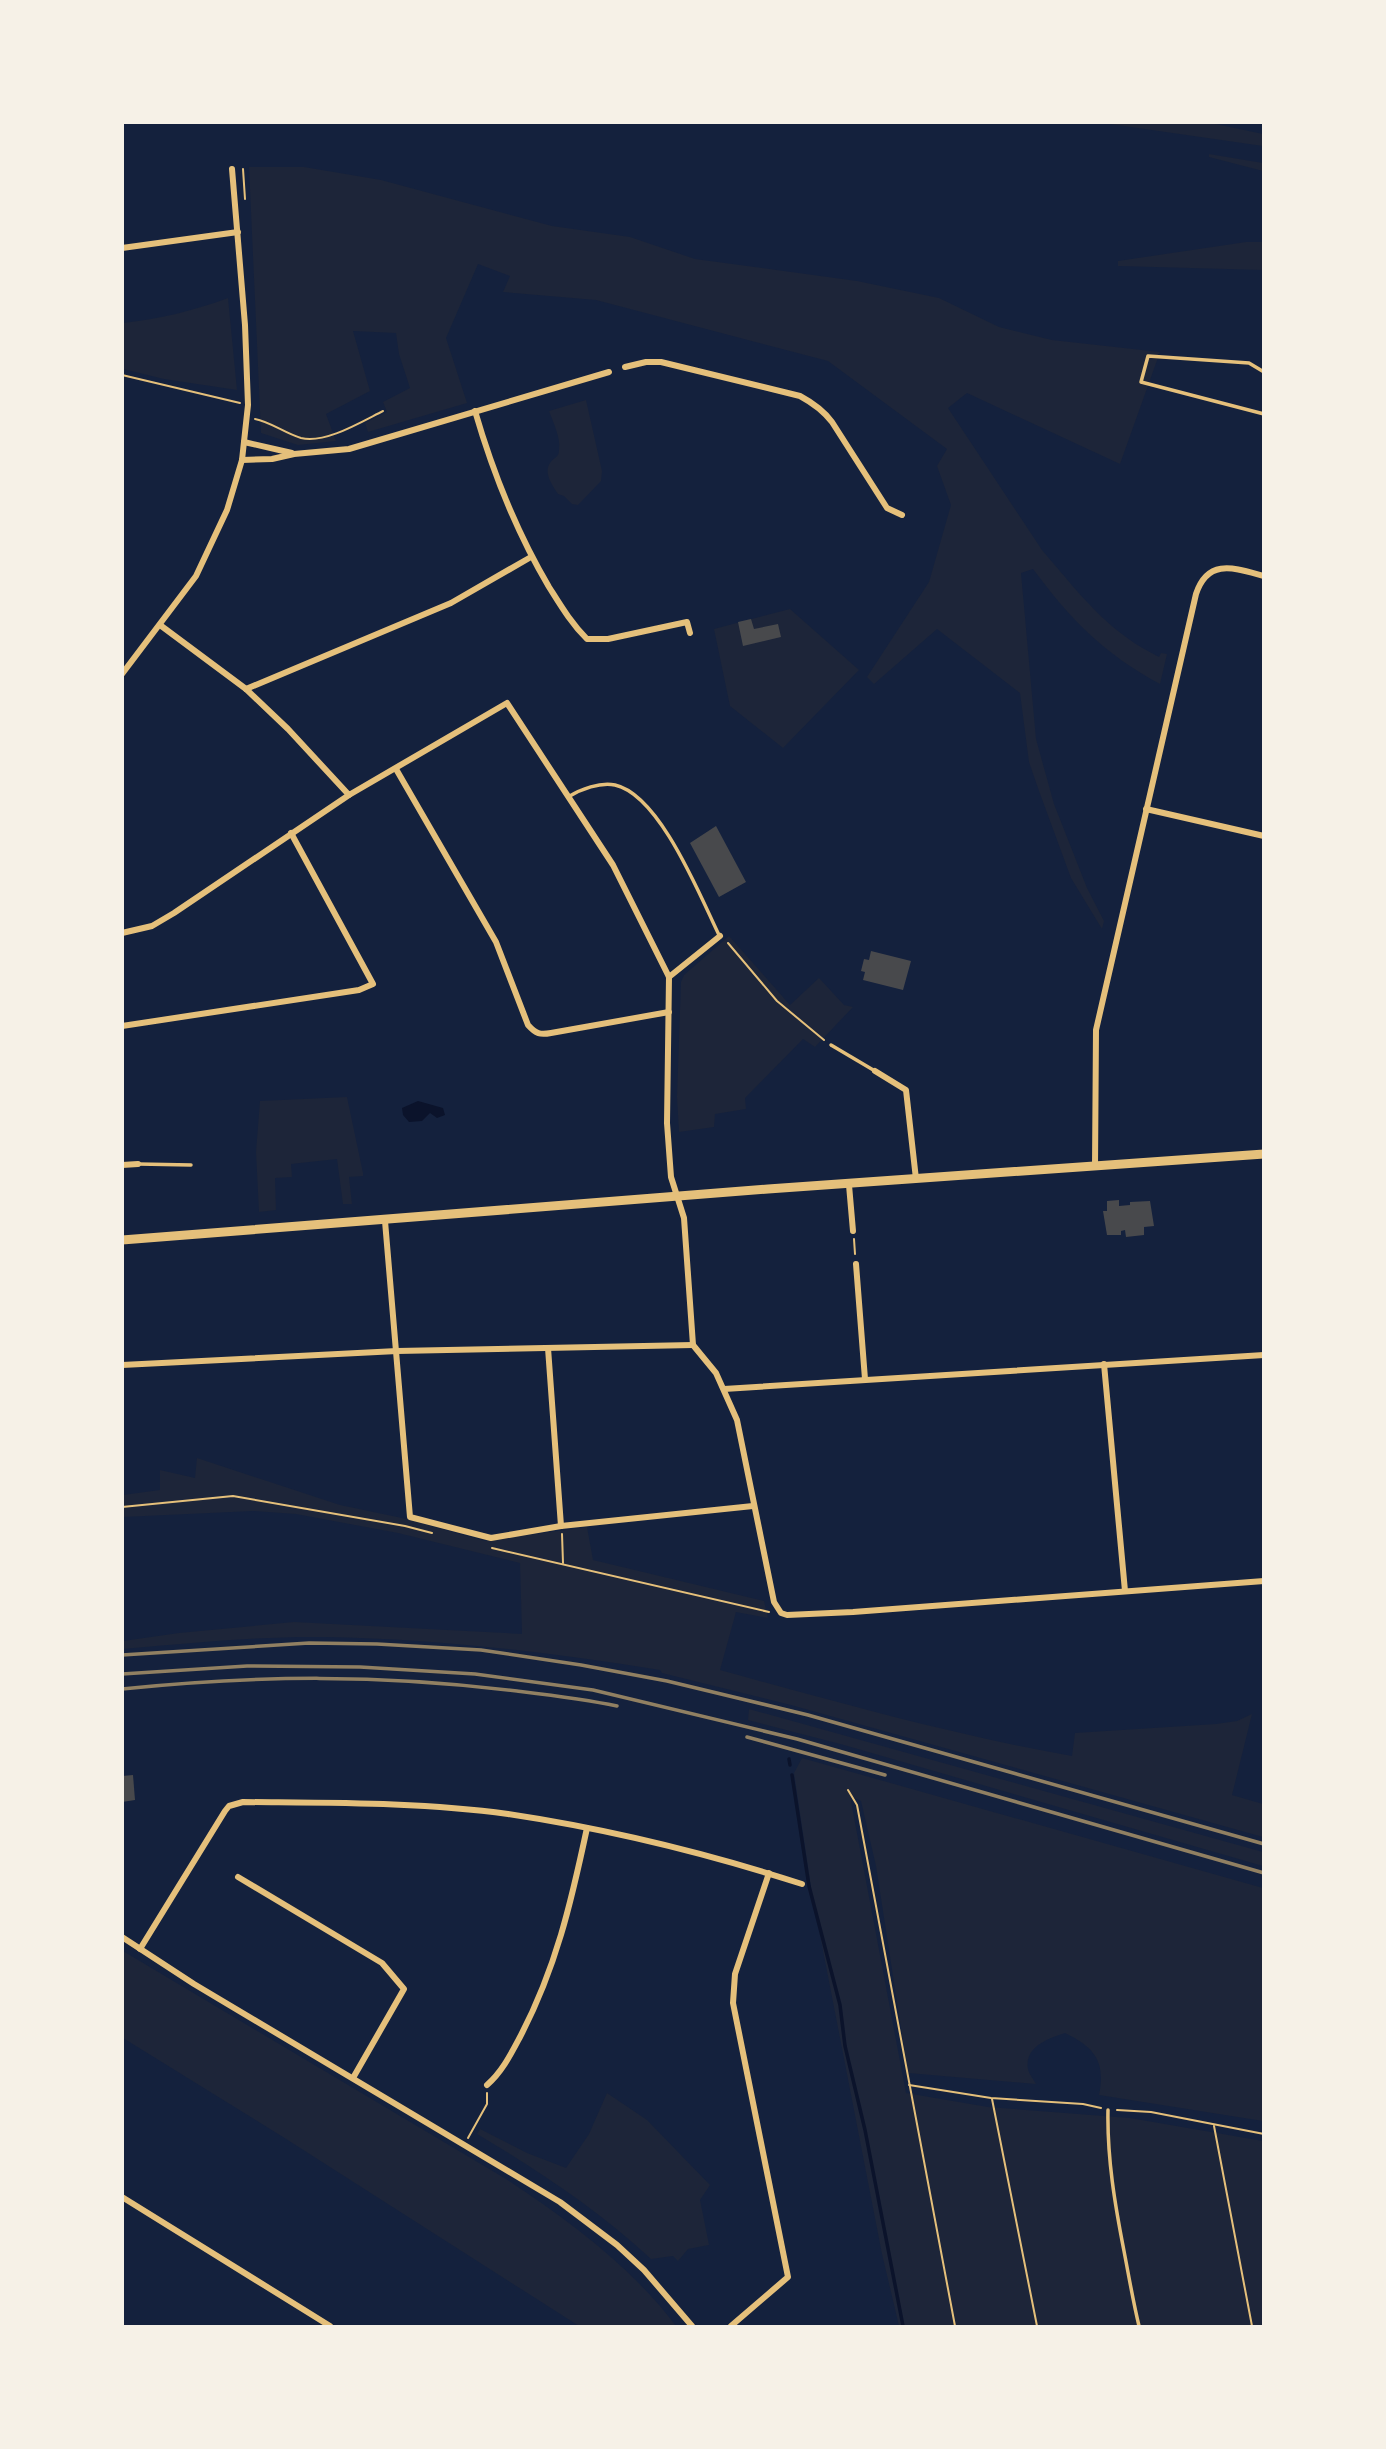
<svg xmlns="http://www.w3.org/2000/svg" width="1386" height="2449" font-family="Lato,sans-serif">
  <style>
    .green { fill: #1d2539 }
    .water { fill: #0b132b }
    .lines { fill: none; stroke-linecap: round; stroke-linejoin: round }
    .stream { stroke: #0b132b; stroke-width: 3.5 }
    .building { fill: #48494c }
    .path { stroke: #e5c07b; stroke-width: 2 }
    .service { stroke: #e5c07b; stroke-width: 3.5 }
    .minor { stroke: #e5c07b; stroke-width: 6 }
    .secondary { stroke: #e5c07b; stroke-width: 9 }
    .rail { stroke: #918062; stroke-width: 3.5 }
  </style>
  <rect width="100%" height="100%" fill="#14213d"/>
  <g class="green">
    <path d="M1103,123H1211L1263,134V146Z"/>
    <path d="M1209,154L1263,163V171L1209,157Z"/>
    <path d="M249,167H304L381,180L552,226L630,237L695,259L857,281L939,298L999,327L1052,340L1160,352L1120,464L967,393L948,408L1042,550C1068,580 1094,614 1126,637C1136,645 1148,651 1159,657L1161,653L1167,654L1160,684C1103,653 1071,620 1033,569L1021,573L1036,739L1054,804L1087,888L1104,921L1102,929L1071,878L1039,791L1029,762L1020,693L937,629L874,684L867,677L929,582L951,505L937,466L947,449L828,361L596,300L503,292L510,276L478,264L446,338L467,403L368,432L365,423L387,412L383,402L410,388L399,354L396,333L353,331L370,391L326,414L336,441L298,445L261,433Z"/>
    <path d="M1246,242H1263V270L1118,266V261Z"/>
    <path d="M228,298L237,390L164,379L123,369V323C159,319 193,311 228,298Z"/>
    <path d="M586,400L602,471L601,481L578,505L572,504L564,496L558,494C553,486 543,473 550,463C554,457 559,458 559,450C561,438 553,422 549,411Z"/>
    <path d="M790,609L859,670L783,748L730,706L714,629Z"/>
    <path d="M729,936L790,1005L819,978L844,1005L853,1007L815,1047L803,1039L745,1098L746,1109L715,1114L714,1127L679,1132L677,1097L681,982L684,975Z"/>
    <path d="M347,1097L363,1173V1176L349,1177L352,1204H343L337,1159L291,1164L292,1177L275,1178L276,1210L259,1212L256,1152L260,1101Z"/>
    <path d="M197,1458L340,1505L402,1518L485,1541L587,1527L593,1560L764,1601L768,1618L736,1612L720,1670C836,1702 953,1735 1072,1756L1075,1733L1216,1724L1237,1721L1252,1714L1232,1795L1263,1804V1837L791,1705L662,1673L660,1670C548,1652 438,1639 325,1637C258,1636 190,1643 123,1649V1641L179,1633L294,1622L522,1634L520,1563L398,1533L296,1514L253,1511L123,1517V1495L160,1490V1470L195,1478Z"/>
    <path d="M749,1709L1263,1852V1866L844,1745L748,1720Z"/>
    <path d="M802,1758L1263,1888V2121L1099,2095C1106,2061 1094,2047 1065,2033C1049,2038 1024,2047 1028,2069C1029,2074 1034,2080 1036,2084L908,2073L876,1866L861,1801L850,1796L906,2093L988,2107L1130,2118L1263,2141V2326H899L882,2254L812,1894L794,1773Z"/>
    <path d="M123,1951L506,2179C568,2220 632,2267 676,2326H579L283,2137L123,2038Z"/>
    <path d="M607,2093L647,2120L710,2185L700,2200L709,2245L688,2249L678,2261L673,2256L651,2259C598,2210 539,2171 477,2134L480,2129L527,2153L566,2168L589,2134Z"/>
  </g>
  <path class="water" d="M418,1101L443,1108L445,1115L437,1118L430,1113L422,1121L409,1122L403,1115L402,1108Z"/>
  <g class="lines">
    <g class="stream">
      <path d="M789,1759L790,1765"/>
      <path d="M792,1775L809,1886L840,2005L845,2046L865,2130L903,2326"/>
    </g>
  </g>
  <g class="building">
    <path d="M751,619L754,629L778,624L781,637L743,646L738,622Z"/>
    <path d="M716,826L746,882L719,897L690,843Z"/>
    <path d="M871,951L911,961L903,990L863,980L865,972L861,971L864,959L869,960Z"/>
    <path d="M1119,1200V1206L1130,1205V1202L1150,1201L1154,1226L1144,1227V1235L1126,1237L1125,1230L1121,1231V1235H1107L1103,1211H1107V1201Z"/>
    <path d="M133,1775L135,1800L122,1802V1776Z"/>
  </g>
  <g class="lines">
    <g class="path">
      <path d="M243,169L245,199"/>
      <path d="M122,375L240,403"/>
      <path d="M255,419C271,422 284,433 301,438C325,444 361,422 383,411"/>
      <path d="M728,943L777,1001L824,1040"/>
      <path d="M854,1239L855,1254"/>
      <path d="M122,1507L233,1496L405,1526L432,1533"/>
      <path d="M562,1534L563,1563"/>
      <path d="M492,1548L769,1612"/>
      <path d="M848,1790L857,1805L955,2326"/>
      <path d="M909,2085L991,2098L1083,2104L1101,2108"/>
      <path d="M992,2099L1037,2326"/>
      <path d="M1117,2110L1151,2112L1264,2134"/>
      <path d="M1214,2126L1252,2326"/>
      <path d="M468,2138L487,2104V2093"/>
    </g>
    <g class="service">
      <path d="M1264,372L1249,363L1148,356L1141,382L1264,414"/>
      <path d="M568,797C581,789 600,782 615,785C660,795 700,896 719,935"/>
      <path d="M831,1045L875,1071"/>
      <path d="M138,1164L191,1165"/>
      <path d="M1108,2110C1107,2158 1115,2205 1124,2251C1129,2277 1133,2301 1139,2326"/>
    </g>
    <g class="minor">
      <path d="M122,248L238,232"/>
      <path d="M625,367L646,362H661L800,396C813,403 823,410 832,422L887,508L902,515"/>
      <path d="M475,411C493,473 516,531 549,587C561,606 571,623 587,639H608L687,622L690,633"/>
      <path d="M244,442L292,453"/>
      <path d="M242,460L272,459L294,454L349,449L609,372"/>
      <path d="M160,625L246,689L288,729L349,795L507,703L613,865L669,977L667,1123L671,1177L684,1218L693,1345L716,1373L737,1420L774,1602L781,1613L787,1615L853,1612L1264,1581"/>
      <path d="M122,674L196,576L227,510L242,460L248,405L245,325L232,169"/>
      <path d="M246,689L451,603L531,557"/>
      <path d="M396,769L496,942L528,1025C536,1034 540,1035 551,1033L669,1012"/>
      <path d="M1146,809L1264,836"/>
      <path d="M122,933L152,926L174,913L349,795"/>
      <path d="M669,977L720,936"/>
      <path d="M122,1026L359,990L373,984L291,833"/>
      <path d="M875,1071L906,1090L916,1179"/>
      <path d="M122,1165L138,1164"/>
      <path d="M1095,1166L1096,1030L1196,594C1208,558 1234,568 1264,576"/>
      <path d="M849,1185L853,1231"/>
      <path d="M385,1221L410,1517L491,1538L561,1526L753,1506"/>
      <path d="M856,1264L865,1379"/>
      <path d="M548,1348L561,1526"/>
      <path d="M1104,1364L1125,1591"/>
      <path d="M122,1365L397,1351L693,1345"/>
      <path d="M724,1389L1264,1355"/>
      <path d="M238,1877L382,1963L404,1989L353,2078"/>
      <path d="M122,1937L194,1984L560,2202L617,2245L644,2270L692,2326"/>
      <path d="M140,1949L225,1811L229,1806L243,1802C331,1803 421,1802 508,1814C608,1829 706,1853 802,1884"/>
      <path d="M487,2085C502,2072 511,2054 520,2037C556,1968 571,1903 587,1828"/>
      <path d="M122,2197L330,2326"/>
      <path d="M731,2326L788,2277L733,2003L735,1974L769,1873"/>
    </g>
    <path class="secondary" d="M122,1240L768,1189L1264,1154"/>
    <g class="rail">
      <path d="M122,1655L309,1643L377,1644L481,1650L581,1665L667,1681L808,1715L1264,1844"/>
      <path d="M122,1674L247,1666L360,1667L475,1674L593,1690L797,1739L1264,1873"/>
      <path d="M122,1689C258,1675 381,1674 517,1691C550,1695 584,1699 617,1706"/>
      <path d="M747,1737L885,1775"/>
    </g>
  </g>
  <rect width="1386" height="2449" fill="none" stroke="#f6f1e7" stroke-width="248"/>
</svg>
